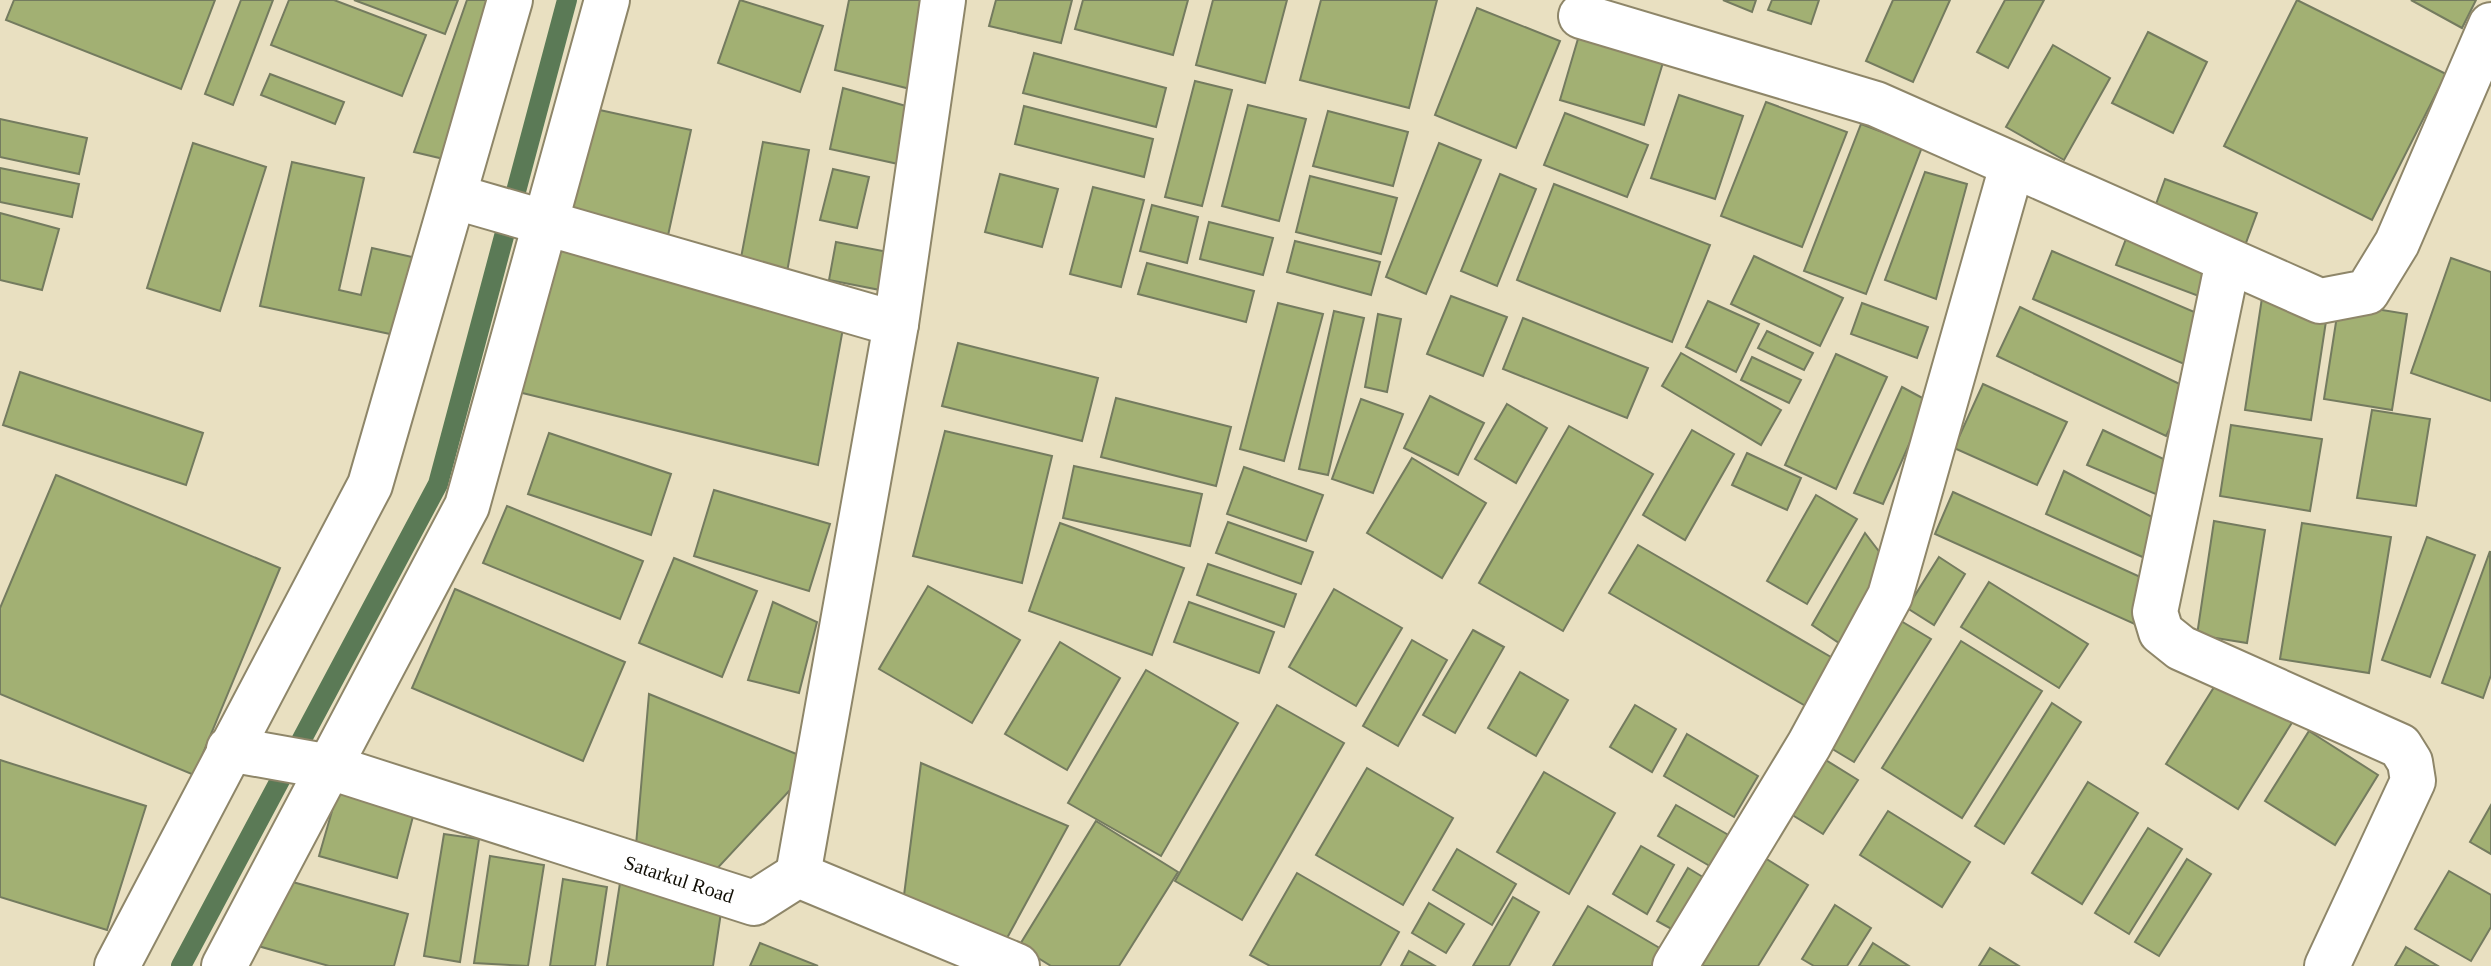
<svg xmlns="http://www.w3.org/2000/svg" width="2491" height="966" font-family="Georgia,serif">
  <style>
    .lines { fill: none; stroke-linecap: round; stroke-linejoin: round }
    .stream { stroke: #5b7a56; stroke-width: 20 }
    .building { fill: #a2b073; stroke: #747b5f; stroke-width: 2 }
    .minor-casing { stroke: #8e8669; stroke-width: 48 }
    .minor { stroke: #fff; stroke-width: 44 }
    .labels { text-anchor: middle; stroke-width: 8; stroke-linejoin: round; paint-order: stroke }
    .street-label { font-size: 20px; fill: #110e05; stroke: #fff }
  </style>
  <rect width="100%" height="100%" fill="#e9e0c1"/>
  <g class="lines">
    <path class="stream" d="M181,966L438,484L567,0"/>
  </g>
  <g class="building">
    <path d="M14,0H215L181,89L6,20Z"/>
    <path d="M241,0H273L233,105L205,94Z"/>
    <path d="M289,0H334L426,35L402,96L271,45Z"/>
    <path d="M354,0H458L445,34Z"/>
    <path d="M467,0H494L448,160L414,152Z"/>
    <path d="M740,0L823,26L800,92L718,63Z"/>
    <path d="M849,0H930L914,90L835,70Z"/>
    <path d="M996,0H1072L1061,43L989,26Z"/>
    <path d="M1083,0H1188L1173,55L1075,29Z"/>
    <path d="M1213,0H1287L1265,83L1196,65Z"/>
    <path d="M1321,0H1437L1409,108L1300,80Z"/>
    <path d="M1723,0H1756L1752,12Z"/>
    <path d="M1772,0H1819L1811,24L1768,10Z"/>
    <path d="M1893,0H1950L1913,82L1866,61Z"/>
    <path d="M2005,0H2044L2008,68L1977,52Z"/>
    <path d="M2297,0L2446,74L2372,220L2224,146Z"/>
    <path d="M2411,0H2476L2462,28Z"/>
    <path d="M1477,8L1560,41L1516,148L1435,115Z"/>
    <path d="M1580,32L1665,56L1644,125L1560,100Z"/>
    <path d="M2148,32L2207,62L2173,133L2112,103Z"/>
    <path d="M2053,45L2110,78L2064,160L2006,127Z"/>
    <path d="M1034,53L1166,88L1156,127L1023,93Z"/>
    <path d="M270,74L344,102L335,124L261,95Z"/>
    <path d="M1195,81L1232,90L1202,206L1165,197Z"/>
    <path d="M843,88L906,106L898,164L830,149Z"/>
    <path d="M1679,95L1743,116L1715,199L1651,178Z"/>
    <path d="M1766,102L1847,132L1802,247L1721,216Z"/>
    <path d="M1248,105L1306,119L1279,221L1222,206Z"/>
    <path d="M1024,106L1153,139L1144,177L1015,144Z"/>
    <path d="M586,107L691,130L667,240L561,217Z"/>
    <path d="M1328,111L1408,132L1393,186L1313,166Z"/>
    <path d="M1565,113L1648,145L1627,197L1544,165Z"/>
    <path d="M0,119L87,138L79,174L0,157Z"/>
    <path d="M1861,124L1922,147L1866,294L1804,271Z"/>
    <path d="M763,142L809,150L787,272L740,263Z"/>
    <path d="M193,143L266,167L220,311L147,288Z"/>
    <path d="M1439,143L1481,160L1426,294L1386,277Z"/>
    <path d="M292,162L364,178L339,290L361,295L372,248L421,259L404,337L260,306Z"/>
    <path d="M0,168L79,184L72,217L0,202Z"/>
    <path d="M833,169L869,177L857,228L820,220Z"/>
    <path d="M1925,172L1967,184L1936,299L1885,280Z"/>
    <path d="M1000,174L1058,189L1042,247L985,232Z"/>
    <path d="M1500,174L1536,189L1497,286L1461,271Z"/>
    <path d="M1310,176L1397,198L1381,254L1296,232Z"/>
    <path d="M2165,179L2257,213L2240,259L2151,218Z"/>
    <path d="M1554,184L1710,245L1672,342L1517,280Z"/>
    <path d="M1093,187L1144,200L1121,287L1070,274Z"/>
    <path d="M1152,205L1198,217L1187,263L1140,251Z"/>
    <path d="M0,213L59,229L42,290L0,280Z"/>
    <path d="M1209,222L1273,238L1263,275L1200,259Z"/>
    <path d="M2129,231L2225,266L2212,301L2116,265Z"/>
    <path d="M1295,241L1380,262L1371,295L1287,272Z"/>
    <path d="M547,242L846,312L818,465L510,390Z"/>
    <path d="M836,242L888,252L880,290L829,280Z"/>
    <path d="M2052,251L2206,317L2191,367L2033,299Z"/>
    <path d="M1754,256L1843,298L1820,346L1731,304Z"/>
    <path d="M2451,258L2491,272V401L2411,373Z"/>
    <path d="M1147,263L1254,291L1246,322L1138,294Z"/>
    <path d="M1451,296L1507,317L1483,376L1427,354Z"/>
    <path d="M2262,298L2328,308L2311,420L2245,410Z"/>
    <path d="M1708,301L1759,324L1736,372L1686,347Z"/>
    <path d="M1278,303L1323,314L1284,461L1240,449Z"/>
    <path d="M1862,303L1928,327L1917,358L1851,334Z"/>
    <path d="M2339,303L2407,314L2392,410L2324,399Z"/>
    <path d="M2020,307L2190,389L2166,436L1997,356Z"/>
    <path d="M1334,311L1364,318L1328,475L1299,469Z"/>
    <path d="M1378,314L1401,319L1387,392L1365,387Z"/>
    <path d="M1523,318L1648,368L1627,418L1503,369Z"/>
    <path d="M1767,331L1813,353L1804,370L1758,348Z"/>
    <path d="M958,343L1098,378L1082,441L942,406Z"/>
    <path d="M1681,353L1781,410L1761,445L1662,386Z"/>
    <path d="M1836,354L1887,377L1836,489L1785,465Z"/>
    <path d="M1752,357L1801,380L1789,403L1741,380Z"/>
    <path d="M20,372L203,433L186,485L3,425Z"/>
    <path d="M1983,384L2067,422L2037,485L1954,448Z"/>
    <path d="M1902,387L1928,401L1883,504L1854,493Z"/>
    <path d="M1430,396L1484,423L1458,475L1404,448Z"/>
    <path d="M1116,398L1231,427L1216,486L1101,457Z"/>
    <path d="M1361,399L1403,414L1373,493L1332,479Z"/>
    <path d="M1507,404L1547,428L1516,483L1475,459Z"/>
    <path d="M2372,410L2430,419L2416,506L2357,498Z"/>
    <path d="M2231,425L2322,439L2310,511L2220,496Z"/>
    <path d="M1569,426L1653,474L1563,631L1479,583Z"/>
    <path d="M1692,430L1734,454L1685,540L1643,515Z"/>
    <path d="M2103,430L2174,464L2165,498L2087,465Z"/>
    <path d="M945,431L1052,456L1022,583L913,556Z"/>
    <path d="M549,433L671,474L651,535L528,494Z"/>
    <path d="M1747,453L1801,478L1787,510L1732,485Z"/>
    <path d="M1412,458L1486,503L1442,578L1367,533Z"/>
    <path d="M1074,466L1202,494L1190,546L1063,518Z"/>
    <path d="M1244,467L1323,495L1306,541L1227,514Z"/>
    <path d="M2064,471L2156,519L2147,559L2046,514Z"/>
    <path d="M56,475L280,568L194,775L0,694V608Z"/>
    <path d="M714,490L830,524L809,591L694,556Z"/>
    <path d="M1953,492L2158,585L2139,626L1935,534Z"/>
    <path d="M1816,495L1857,519L1807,604L1767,581Z"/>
    <path d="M507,506L643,561L620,619L483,563Z"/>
    <path d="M2214,521L2265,530L2247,643L2197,635Z"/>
    <path d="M1228,522L1313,552L1301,584L1216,553Z"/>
    <path d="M1060,523L1184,568L1152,655L1029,611Z"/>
    <path d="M2302,523L2391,537L2369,673L2280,659Z"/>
    <path d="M1865,533L1887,562L1839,643L1812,625Z"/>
    <path d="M2427,537L2475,555L2430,677L2382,660Z"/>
    <path d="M1638,545L1843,664L1816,712L1609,593Z"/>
    <path d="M2490,551L2491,675L2483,698L2442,683Z"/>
    <path d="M1939,557L1965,574L1934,625L1907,608Z"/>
    <path d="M674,558L757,591L722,677L639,643Z"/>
    <path d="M1208,564L1296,594L1284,627L1197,595Z"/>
    <path d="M1989,582L2088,644L2059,688L1961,627Z"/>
    <path d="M928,586L1020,640L972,723L879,669Z"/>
    <path d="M455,589L625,662L583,761L412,688Z"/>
    <path d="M1334,589L1402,628L1356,706L1289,667Z"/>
    <path d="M773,602L817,622L799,693L748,680Z"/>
    <path d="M1189,602L1274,632L1259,673L1174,642Z"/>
    <path d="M1901,621L1931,639L1854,762L1824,744Z"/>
    <path d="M1473,630L1504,647L1455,733L1423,715Z"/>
    <path d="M1412,640L1447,660L1398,746L1363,726Z"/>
    <path d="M1961,641L2042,691L1962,818L1882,768Z"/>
    <path d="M1060,642L1120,678L1067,770L1005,734Z"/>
    <path d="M1146,670L1238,723L1161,856L1068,803Z"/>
    <path d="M1520,672L1568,700L1536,756L1488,728Z"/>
    <path d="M2221,676L2293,721L2238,809L2166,764Z"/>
    <path d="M649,694L816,762L713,873L635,857Z"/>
    <path d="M2052,703L2081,722L2004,844L1975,826Z"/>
    <path d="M1277,705L1344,743L1242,920L1175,881Z"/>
    <path d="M1635,705L1676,729L1652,772L1610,747Z"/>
    <path d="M2309,731L2378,775L2335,845L2265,801Z"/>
    <path d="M1687,734L1758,776L1734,817L1664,776Z"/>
    <path d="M1816,754L1858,780L1823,834L1781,808Z"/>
    <path d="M0,760L146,806L107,930L0,897Z"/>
    <path d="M921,763L1068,826L1001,949L903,903Z"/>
    <path d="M1367,768L1453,818L1403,905L1316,855Z"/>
    <path d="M1544,772L1615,813L1569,894L1497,852Z"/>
    <path d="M341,780L417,801L397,878L319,856Z"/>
    <path d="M2088,782L2138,813L2082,904L2032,873Z"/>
    <path d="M1676,805L1739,841L1720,872L1658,836Z"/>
    <path d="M2491,805V854L2470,842Z"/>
    <path d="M1888,811L1970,862L1942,907L1860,855Z"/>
    <path d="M1096,821L1178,872L1119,966H1051L1019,946Z"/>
    <path d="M2148,828L2182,849L2129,934L2095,913Z"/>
    <path d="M444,834L479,839L460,962L424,956Z"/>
    <path d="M1641,846L1674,865L1647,914L1613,894Z"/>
    <path d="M1457,849L1516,884L1492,925L1433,890Z"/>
    <path d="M490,856L544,865L528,966L474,963Z"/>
    <path d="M1765,858L1808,885L1758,966H1698Z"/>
    <path d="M2187,859L2211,874L2159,956L2135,942Z"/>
    <path d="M1688,868L1716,885L1686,937L1657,921Z"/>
    <path d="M2449,871L2491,895V927L2471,961L2415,929Z"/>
    <path d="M1297,873L1399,932L1380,966H1270L1250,955Z"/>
    <path d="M271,876L408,914L394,966H329L251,944Z"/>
    <path d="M563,879L607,887L595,966H550Z"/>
    <path d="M620,883L723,899L713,966H607Z"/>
    <path d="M1513,897L1539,912L1509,966H1473Z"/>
    <path d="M1429,903L1464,924L1446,953L1412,933Z"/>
    <path d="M1835,905L1871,928L1847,966H1814L1802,959Z"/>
    <path d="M1588,906L1675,957L1670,966H1553Z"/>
    <path d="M760,943L818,966H750Z"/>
    <path d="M1873,943L1909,966H1859Z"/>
    <path d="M2406,947L2438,966H2395Z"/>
    <path d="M1990,948L2019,966H1979Z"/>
    <path d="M1409,951L1435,966H1401Z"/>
  </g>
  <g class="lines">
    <defs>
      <g id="minor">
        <path d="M1581,16L1876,104L2320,301L2367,292L2397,243L2491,25"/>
        <path d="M456,197L896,324"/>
        <path d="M2228,261L2155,612L2161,632L2181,648L2400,746L2410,762L2413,781L2327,966"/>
        <path d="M229,749L330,767L754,903L798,875L1017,966"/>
        <path d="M798,875L896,324L943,0"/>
        <path d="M117,966L370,485L510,0"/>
        <path d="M224,966L467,506L607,0"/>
        <path d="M1675,966L1809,745L1890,596L2012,166"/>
      </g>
    </defs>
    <use href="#minor" class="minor-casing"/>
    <use href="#minor" class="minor"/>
  </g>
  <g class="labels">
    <g class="street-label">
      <text transform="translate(679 879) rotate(18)" y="7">Satarkul Road</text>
    </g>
  </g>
</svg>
